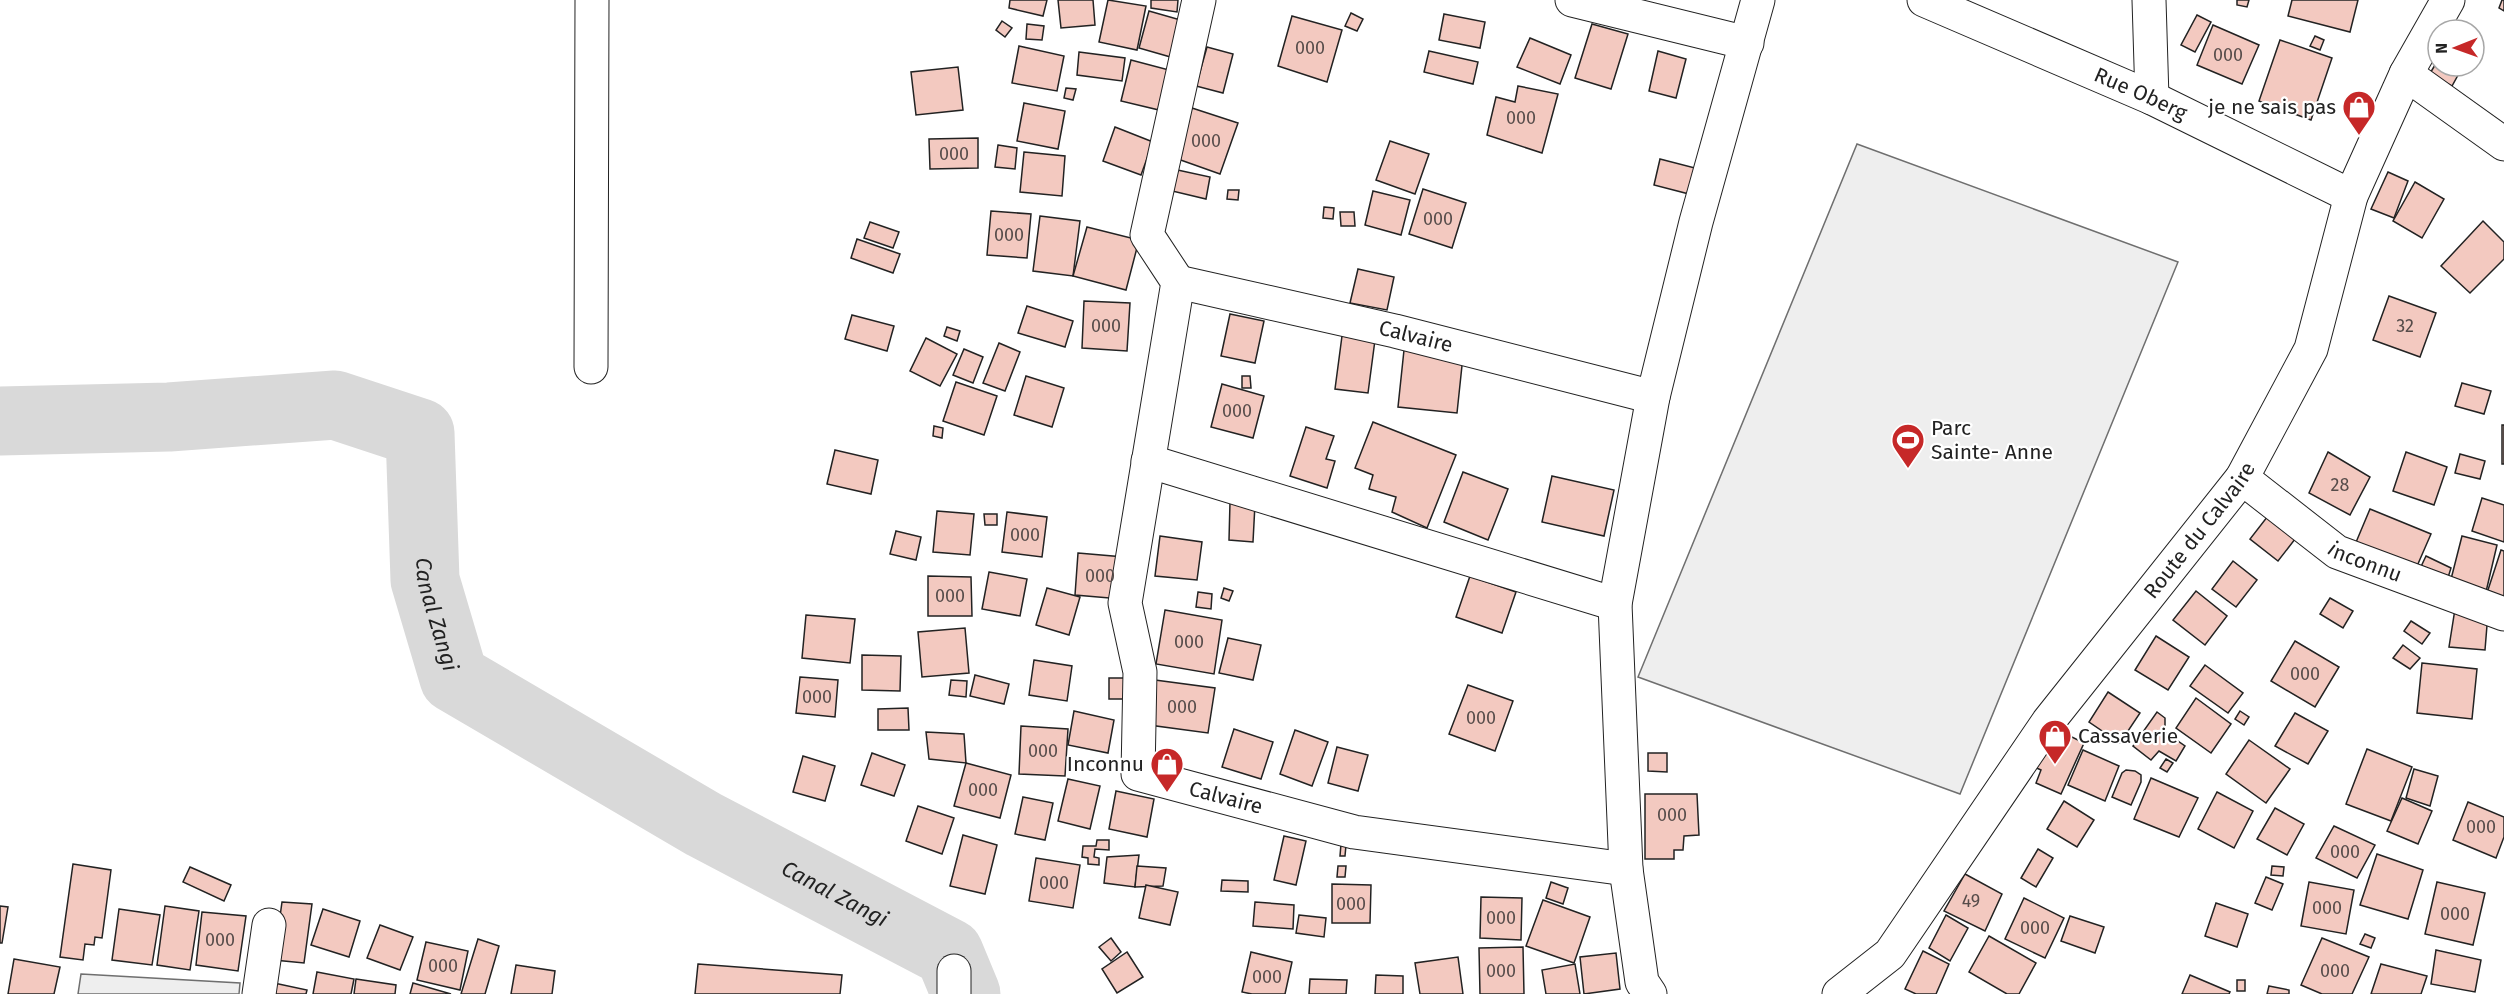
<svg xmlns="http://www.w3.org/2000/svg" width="2504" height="994" font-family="'Fira Sans',sans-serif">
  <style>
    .green { fill: #eee; stroke: #6f6f6f; stroke-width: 1.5 }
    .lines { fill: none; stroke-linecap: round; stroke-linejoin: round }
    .river { stroke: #d9d9d9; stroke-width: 69 }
    .building { fill: #f3c9c0; stroke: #222; stroke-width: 1.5 }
    .minor-casing { stroke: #222; stroke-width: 35 }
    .minor { stroke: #fff; stroke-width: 33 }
    .labels { text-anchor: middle; stroke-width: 4.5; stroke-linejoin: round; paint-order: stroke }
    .number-label { font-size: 18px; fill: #564c4a }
    .street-label { font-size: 21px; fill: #222; stroke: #fff }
    .poi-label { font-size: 21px; fill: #222; stroke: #fff; text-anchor: end }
    .water-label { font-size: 22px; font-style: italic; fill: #222; stroke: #fff }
  </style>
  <rect width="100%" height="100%" fill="#fff"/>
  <g class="green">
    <path d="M1857,144L2178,262L1960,794L1638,677Z"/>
    <path d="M81,974L240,983L239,994H78Z"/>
  </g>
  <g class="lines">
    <path class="river" id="s1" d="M0,421L169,417L335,405L420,433L425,580L454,678L703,824L949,953L966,994"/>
  </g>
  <g class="building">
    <path d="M1010,0H1047L1043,16L1009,8Z"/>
    <path d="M1058,0H1093L1095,25L1061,28Z"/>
    <path d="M1108,0L1146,6L1137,50L1099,42Z"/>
    <path d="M1151,0H1178L1177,12L1151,8Z"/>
    <path d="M2237,0H2249L2247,7L2237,5Z"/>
    <path d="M2292,0H2358L2350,32L2288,16Z"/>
    <path d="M2502,0H2504V11L2499,8Z"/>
    <path d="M1149,11L1184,21L1174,58L1139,48Z"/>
    <path d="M1351,13L1363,19L1357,31L1345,26Z"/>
    <path d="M1444,14L1485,22L1480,48L1439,40Z"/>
    <path d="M2197,15L2211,22L2195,52L2181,45Z"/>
    <path d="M1292,16L1342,30L1327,82L1278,66Z"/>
    <path d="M1002,21L1012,28L1005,37L996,30Z"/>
    <path d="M1027,24L1044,26L1042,40L1026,39Z"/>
    <path d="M1592,24L1628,34L1611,89L1575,78Z"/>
    <path d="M2213,25L2259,45L2242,84L2197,65Z"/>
    <path d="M2315,36L2324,40L2320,50L2310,46Z"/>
    <path d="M1530,38L1571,55L1560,84L1517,67Z"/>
    <path d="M2280,40L2332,58L2311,120L2259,101Z"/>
    <path d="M1019,46L1064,56L1057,91L1012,83Z"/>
    <path d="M1207,47L1233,54L1223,93L1196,86Z"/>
    <path d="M1429,51L1478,62L1473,84L1424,72Z"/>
    <path d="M1658,51L1686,59L1676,98L1649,91Z"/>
    <path d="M1079,52L1125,58L1122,81L1077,75Z"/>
    <path d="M1131,60L1169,70L1159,110L1121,101Z"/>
    <path d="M2438,60V66H2463L2452,86L2429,75Z"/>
    <path d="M958,67L963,110L916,115L911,72Z"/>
    <path d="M1518,86L1558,94L1542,153L1487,135L1496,97L1515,102Z"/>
    <path d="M1066,88L1076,89L1073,100L1064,98Z"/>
    <path d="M1024,103L1065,111L1058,149L1017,141Z"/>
    <path d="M1192,108L1238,123L1220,174L1175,158Z"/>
    <path d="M1115,127L1153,142L1141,175L1103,161Z"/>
    <path d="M978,138V168L930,169L929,139Z"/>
    <path d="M1390,141L1429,154L1415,194L1376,180Z"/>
    <path d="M998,145L1017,148L1015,169L995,167Z"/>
    <path d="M1024,152L1065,156L1062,196L1020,192Z"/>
    <path d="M1660,159L1695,168L1689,194L1654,185Z"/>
    <path d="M1173,169L1210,177L1206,199L1168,190Z"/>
    <path d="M2388,172L2408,181L2394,218L2371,209Z"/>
    <path d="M2415,182L2444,199L2422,238L2393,221Z"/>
    <path d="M1423,189L1466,203L1452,248L1409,234Z"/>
    <path d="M1228,190H1239L1238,200L1227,199Z"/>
    <path d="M1373,191L1410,200L1401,235L1365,225Z"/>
    <path d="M1324,207L1334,208L1333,219L1323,218Z"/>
    <path d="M991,211L1031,214L1027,258L987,255Z"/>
    <path d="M1340,212H1354L1355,226H1341Z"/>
    <path d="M1040,216L1080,221L1073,276L1033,271Z"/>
    <path d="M2483,221L2504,242V259L2470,293L2441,266Z"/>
    <path d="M870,222L899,232L893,248L864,238Z"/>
    <path d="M1087,227L1139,240L1126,290L1073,276Z"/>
    <path d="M857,239L900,254L893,273L851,258Z"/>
    <path d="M1358,269L1394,277L1387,310L1350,303Z"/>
    <path d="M2389,296L2436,313L2420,357L2373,340Z"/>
    <path d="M1084,301L1130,303L1127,351L1082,348Z"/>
    <path d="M1027,306L1073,321L1065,347L1018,333Z"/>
    <path d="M1230,314L1264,321L1255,363L1221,356Z"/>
    <path d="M852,315L894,326L887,351L845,339Z"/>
    <path d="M947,327L960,331L957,341L944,336Z"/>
    <path d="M1342,336L1375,340L1368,393L1335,389Z"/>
    <path d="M926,338L957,354L940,386L910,371Z"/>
    <path d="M999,343L1020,352L1005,391L983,383Z"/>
    <path d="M964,349L983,357L973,383L953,375Z"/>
    <path d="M1404,350L1463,356L1457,413L1398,407Z"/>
    <path d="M1026,376L1064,388L1052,427L1014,415Z"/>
    <path d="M1242,376H1250L1251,388H1242Z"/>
    <path d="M956,382L997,396L984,435L943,421Z"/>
    <path d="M2462,383L2491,391L2484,414L2455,406Z"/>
    <path d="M1222,384L1264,396L1253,438L1211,427Z"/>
    <path d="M1373,422L1456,455L1427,528L1392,512L1396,497L1369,489L1373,475L1355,468Z"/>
    <rect x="2502" y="425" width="2" height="39"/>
    <path d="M934,426L943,428L942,438L933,436Z"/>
    <path d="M1306,427L1334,436L1326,459L1335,461L1327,488L1290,476Z"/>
    <path d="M835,450L878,460L871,494L827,484Z"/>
    <path d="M2328,452L2370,477L2350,515L2309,493Z"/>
    <path d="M2406,452L2447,467L2434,505L2393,491Z"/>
    <path d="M2460,454L2485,461L2480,479L2455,473Z"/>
    <path d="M1463,472L1508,489L1488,540L1444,522Z"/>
    <path d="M1552,476L1614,490L1604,536L1542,522Z"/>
    <path d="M2482,498L2504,505V542L2472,531Z"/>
    <path d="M1230,502L1255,504L1253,542L1229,540Z"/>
    <path d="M2370,509L2431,534L2414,573L2354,547Z"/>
    <path d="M937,511L974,514L970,555L933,552Z"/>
    <path d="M1007,512L1047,517L1042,557L1002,552Z"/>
    <path d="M2271,512L2299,534L2278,561L2250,539Z"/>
    <path d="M984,514H997V525H985Z"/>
    <path d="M896,531L921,537L916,560L890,554Z"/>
    <path d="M1160,536L1202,542L1197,580L1155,576Z"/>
    <path d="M2462,536L2497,545L2485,596L2449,587Z"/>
    <path d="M2501,550L2504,551V602L2486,596Z"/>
    <path d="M1078,553L1124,557L1121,599L1075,595Z"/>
    <path d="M2426,556L2451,568L2446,584L2418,573Z"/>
    <path d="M2233,561L2257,580L2236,607L2212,589Z"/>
    <path d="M989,572L1027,579L1020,616L982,609Z"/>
    <path d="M928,576L971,577L972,616H928Z"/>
    <path d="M1470,576L1516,592L1502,633L1456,617Z"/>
    <path d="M1047,588L1080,597L1069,635L1036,625Z"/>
    <path d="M1224,588L1233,591L1229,601L1221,598Z"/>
    <path d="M2196,591L2227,616L2205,645L2173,620Z"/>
    <path d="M1198,592L1212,594L1211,609L1196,607Z"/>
    <path d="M2330,598L2353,611L2343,628L2320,614Z"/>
    <path d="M2455,609L2488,613L2485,650L2449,647Z"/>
    <path d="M1165,610L1222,620L1214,674L1156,664Z"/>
    <path d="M806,615L855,619L850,663L802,658Z"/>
    <path d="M2411,621L2430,633L2422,644L2404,631Z"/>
    <path d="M965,628L969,673L922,677L918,632Z"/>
    <path d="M2156,636L2189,657L2168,690L2135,670Z"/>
    <path d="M1228,638L1261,645L1253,680L1219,673Z"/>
    <path d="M2295,641L2339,667L2315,707L2271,681Z"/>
    <path d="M2403,645L2420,658L2410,669L2393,658Z"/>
    <path d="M862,655L901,656L900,691L862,690Z"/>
    <path d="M1034,660L1072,666L1067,701L1029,695Z"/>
    <path d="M2422,663L2477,669L2472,719L2417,713Z"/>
    <path d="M2205,665L2243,693L2228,713L2190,686Z"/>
    <path d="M975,675L1009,684L1004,704L970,696Z"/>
    <path d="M800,677L838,680L835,717L796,713Z"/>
    <rect x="1109" y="678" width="22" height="21"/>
    <path d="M951,680L967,681L966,697L949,695Z"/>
    <path d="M1155,680L1215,688L1208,733L1149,725Z"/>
    <path d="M1468,685L1513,701L1495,751L1449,734Z"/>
    <path d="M2108,692L2140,713L2120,743L2089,722Z"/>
    <path d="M2196,698L2231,724L2211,753L2176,728Z"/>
    <path d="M908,708L909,730H878V709Z"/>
    <path d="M1074,711L1114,720L1108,753L1068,745Z"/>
    <path d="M2240,711L2249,717L2244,725L2235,719Z"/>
    <path d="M2157,712L2165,718V732L2185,746L2176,761L2159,751L2151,760L2133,746Z"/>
    <path d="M2295,713L2328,731L2308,764L2275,746Z"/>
    <path d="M1021,726L1068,729L1065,776L1019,774Z"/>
    <path d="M1234,729L1273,742L1261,779L1222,767Z"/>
    <path d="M1295,730L1328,742L1312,786L1280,774Z"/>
    <path d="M2058,730L2084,743L2061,794L2036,783L2041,770L2032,766L2040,749L2047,753Z"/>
    <path d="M926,732L964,734L966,763L929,759Z"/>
    <path d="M2249,740L2290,769L2266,803L2226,774Z"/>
    <path d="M1337,747L1368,755L1358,791L1328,783Z"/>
    <path d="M2367,749L2412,767L2391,821L2346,804Z"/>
    <path d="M2083,750L2119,766L2105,801L2068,785Z"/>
    <path d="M872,753L905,765L894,796L861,785Z"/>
    <path d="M1648,753H1667V772L1648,771Z"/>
    <path d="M803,756L835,766L825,801L793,792Z"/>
    <path d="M2166,759L2173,763L2167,772L2160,768Z"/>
    <path d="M966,763L1011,775L1000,818L954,806Z"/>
    <path d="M2414,769L2438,776L2430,806L2406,798Z"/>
    <path d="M2126,770L2135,771L2141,775V782L2131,805L2112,797L2122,773Z"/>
    <path d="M2151,778L2198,798L2179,837L2134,819Z"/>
    <path d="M1068,779L1100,786L1090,829L1058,821Z"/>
    <path d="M1116,791L1154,799L1147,837L1109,829Z"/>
    <path d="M2217,792L2253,811L2234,848L2198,829Z"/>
    <path d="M1645,794H1697L1699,835L1684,836L1683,850H1674V859H1645Z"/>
    <path d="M1023,797L1053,803L1045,840L1015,834Z"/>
    <path d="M2402,798L2432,811L2418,844L2387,831Z"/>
    <path d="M2064,801L2094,820L2077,847L2047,829Z"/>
    <path d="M2468,802L2504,817V837L2496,858L2453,840Z"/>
    <path d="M918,806L954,818L942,854L906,841Z"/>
    <path d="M2275,808L2304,824L2287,855L2257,839Z"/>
    <path d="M2334,826L2375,845L2357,878L2316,858Z"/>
    <path d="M963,835L997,845L985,894L950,886Z"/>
    <path d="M1284,836L1306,841L1296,885L1274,880Z"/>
    <path d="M1097,840H1109V850L1095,849L1094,857L1099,858V865L1088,864V858L1082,857L1083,846H1096Z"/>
    <path d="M1341,844L1346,845L1345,856H1340Z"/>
    <path d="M2038,849L2053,858L2036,887L2021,878Z"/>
    <path d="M2377,854L2423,870L2408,919L2360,905Z"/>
    <path d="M1139,855L1135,887L1104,883L1107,857Z"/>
    <path d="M1036,858L1080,865L1073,908L1029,901Z"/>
    <path d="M73,864L111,870L102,938L95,937L94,945L85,944L83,960L60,957Z"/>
    <path d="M1137,866L1166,868L1163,886L1135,887Z"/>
    <path d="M1338,866H1346L1345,877H1337Z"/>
    <path d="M2272,866L2284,867L2283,876L2271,875Z"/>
    <path d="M190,867L231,885L224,901L183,882Z"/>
    <path d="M1965,874L2002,894L1985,931L1944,911Z"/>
    <path d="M2266,877L2283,884L2272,910L2255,903Z"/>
    <path d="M1222,880L1248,881V892L1221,891Z"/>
    <path d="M1551,882L1568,888L1563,904L1546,898Z"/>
    <path d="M2309,882L2354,890L2346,934L2301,926Z"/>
    <path d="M2437,882L2485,893L2473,945L2425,934Z"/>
    <path d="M1332,884L1371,885L1370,923H1332Z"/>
    <path d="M1146,885L1178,892L1170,925L1139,918Z"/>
    <path d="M1481,897L1522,898L1521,940L1480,938Z"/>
    <path d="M2024,898L2064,918L2045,958L2005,939Z"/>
    <path d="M1543,900L1590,917L1574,963L1526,946Z"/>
    <path d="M282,902L312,904L304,963L274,960Z"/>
    <path d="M1255,902L1294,905L1293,929L1253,926Z"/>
    <path d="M2216,903L2248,914L2237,947L2205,936Z"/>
    <path d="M0,906L8,907L2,943H0Z"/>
    <path d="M165,906L199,911L190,970L157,965Z"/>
    <path d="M119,909L160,915L152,965L112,960Z"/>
    <path d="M323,909L360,921L349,957L311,945Z"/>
    <path d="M202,912L246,916L238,971L196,965Z"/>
    <path d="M1299,915L1326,918L1324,937L1296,933Z"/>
    <path d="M1946,915L1968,928L1950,961L1929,948Z"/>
    <path d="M2070,916L2104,927L2095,953L2061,941Z"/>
    <path d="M380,925L413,937L400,970L367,958Z"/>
    <path d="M2365,934L2375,938L2371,948L2360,944Z"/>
    <path d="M1989,936L2036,963L2019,994H2007L1969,972Z"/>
    <path d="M1111,938L1121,952L1111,961L1099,947Z"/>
    <path d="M2322,938L2369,957L2352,994H2322L2301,985Z"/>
    <path d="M478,939L499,946L485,994H461Z"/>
    <path d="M426,942L468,951L460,990L417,980Z"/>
    <path d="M1523,947L1524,994H1480L1479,948Z"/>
    <path d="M2436,950L2481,960L2475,992L2431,984Z"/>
    <path d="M1923,951L1949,964L1936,994H1916L1905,989Z"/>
    <path d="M1127,952L1143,977L1117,993L1102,969Z"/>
    <path d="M1251,952L1292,962L1285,994H1252L1242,992Z"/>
    <path d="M1616,953L1620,989L1584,994L1580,957Z"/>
    <path d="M1458,957L1463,994H1420L1415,963Z"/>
    <path d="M14,959L60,967L54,994H8Z"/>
    <path d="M698,964L842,975L840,994H695Z"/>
    <path d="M1575,964L1580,994H1546L1542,970Z"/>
    <path d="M2381,964L2427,976L2421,994H2371Z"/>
    <path d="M516,965L555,971L552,994H511Z"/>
    <path d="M317,972L354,979L351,994H313Z"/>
    <path d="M1376,975L1403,976V994H1375Z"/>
    <path d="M2190,975L2230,992L2229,994H2182Z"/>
    <path d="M356,979L396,985L395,994H354Z"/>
    <path d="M1310,979L1347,980L1346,994H1309Z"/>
    <rect x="2237" y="980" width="8" height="11"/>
    <path d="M274,983L307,990L306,994H272Z"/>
    <path d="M413,983L451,994H410Z"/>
    <path d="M2269,986L2289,990V994H2267Z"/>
  </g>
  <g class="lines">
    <defs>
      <g id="minor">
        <path id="s2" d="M1199,0L1147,235L1178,282L1125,603L1140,672L1138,774L1354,832L1626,869"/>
        <path d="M1572,0L1747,43"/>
        <path id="s3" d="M1924,0L2152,98L2351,196"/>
        <path d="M2149,0L2152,98"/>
        <path d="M2406,74L2504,144"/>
        <path id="s4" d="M1178,282L1395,331L1653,397"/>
        <path d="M591,367L592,0"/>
        <path d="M1148,461L1615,604"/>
        <path id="s5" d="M2242,478L2337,552L2504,614"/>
        <path d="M954,971V994"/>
        <path d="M259,994L269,925"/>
        <path d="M1650,994L1642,982L1626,869L1615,604L1653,397L1696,222L1758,0"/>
        <path id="s6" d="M1839,994L1890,954L2048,722L2242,478L2311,349L2351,196L2406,74L2448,0"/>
      </g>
    </defs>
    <use href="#minor" class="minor-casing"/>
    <use href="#minor" class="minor"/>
  </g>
  <defs>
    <symbol id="shop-pin" viewBox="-11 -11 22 30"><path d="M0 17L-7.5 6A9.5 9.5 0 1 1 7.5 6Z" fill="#c62828" stroke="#fff"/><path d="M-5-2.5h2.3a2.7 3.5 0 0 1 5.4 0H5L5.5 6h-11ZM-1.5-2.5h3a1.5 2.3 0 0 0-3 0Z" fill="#fff"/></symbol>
    <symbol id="stadium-pin" viewBox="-11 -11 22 30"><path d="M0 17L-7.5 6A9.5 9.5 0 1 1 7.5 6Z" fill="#c62828" stroke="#fff"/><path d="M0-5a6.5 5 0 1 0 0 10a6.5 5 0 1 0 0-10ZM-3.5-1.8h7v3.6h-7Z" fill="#fff"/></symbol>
  </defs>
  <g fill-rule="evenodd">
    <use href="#shop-pin" x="2340" y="88" width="38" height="52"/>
    <use href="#stadium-pin" x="1889" y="421" width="38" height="52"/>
    <use href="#shop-pin" x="2036" y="717" width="38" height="52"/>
    <use href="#shop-pin" x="1148" y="745" width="38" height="52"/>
  </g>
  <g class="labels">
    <g class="number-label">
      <text x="1310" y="54">000</text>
      <text x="2228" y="61">000</text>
      <text x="1521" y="124">000</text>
      <text x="1206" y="147">000</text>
      <text x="954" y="160">000</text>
      <text x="1438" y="225">000</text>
      <text x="1009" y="241">000</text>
      <text x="1106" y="332">000</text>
      <text x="2405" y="332">32</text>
      <text x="1237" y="417">000</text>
      <text x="2340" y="491">28</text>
      <text x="1025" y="541">000</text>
      <text x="1100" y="582">000</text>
      <text x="950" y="602">000</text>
      <text x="1189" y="648">000</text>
      <text x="2305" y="680">000</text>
      <text x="817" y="703">000</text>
      <text x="1182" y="713">000</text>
      <text x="1481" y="724">000</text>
      <text x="1043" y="757">000</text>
      <text x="983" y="796">000</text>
      <text x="1672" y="821">000</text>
      <text x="2481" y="833">000</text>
      <text x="2345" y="858">000</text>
      <text x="1054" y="889">000</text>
      <text x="1971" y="907">49</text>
      <text x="1351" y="910">000</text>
      <text x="2327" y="914">000</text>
      <text x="2455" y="920">000</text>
      <text x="1501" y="924">000</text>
      <text x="2035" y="934">000</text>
      <text x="220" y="946">000</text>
      <text x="443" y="972">000</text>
      <text x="1501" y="977">000</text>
      <text x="2335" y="977">000</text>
      <text x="1267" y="983">000</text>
    </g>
    <g class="street-label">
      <text dy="7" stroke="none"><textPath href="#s3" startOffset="236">Rue Oberg</textPath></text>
      <text dy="7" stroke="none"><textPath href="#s4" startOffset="244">Calvaire</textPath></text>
      <text dy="7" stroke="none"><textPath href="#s6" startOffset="590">Route du Calvaire</textPath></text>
      <text dy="7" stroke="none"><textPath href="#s5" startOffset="150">inconnu</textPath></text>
      <text dy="7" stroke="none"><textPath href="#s2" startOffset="886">Calvaire</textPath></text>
    </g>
    <g class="poi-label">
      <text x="2336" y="114">je ne sais pas</text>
      <text x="1931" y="435" text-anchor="start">Parc<tspan x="1931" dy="24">Sainte- Anne</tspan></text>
      <text x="2078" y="743" text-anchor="start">Cassaverie</text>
      <text x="1144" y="771">Inconnu</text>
    </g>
    <g class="water-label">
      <text dy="8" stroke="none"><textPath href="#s1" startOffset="608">Canal Zangi</textPath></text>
      <text dy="8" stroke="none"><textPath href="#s1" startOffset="1112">Canal Zangi</textPath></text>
    </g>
  </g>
  <g transform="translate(2456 48) rotate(269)"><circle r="28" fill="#ffffff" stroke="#a7a7a7" stroke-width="1.5"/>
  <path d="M0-4.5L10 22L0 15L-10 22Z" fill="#c62828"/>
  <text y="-9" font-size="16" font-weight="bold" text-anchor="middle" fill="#222222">N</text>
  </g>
</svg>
